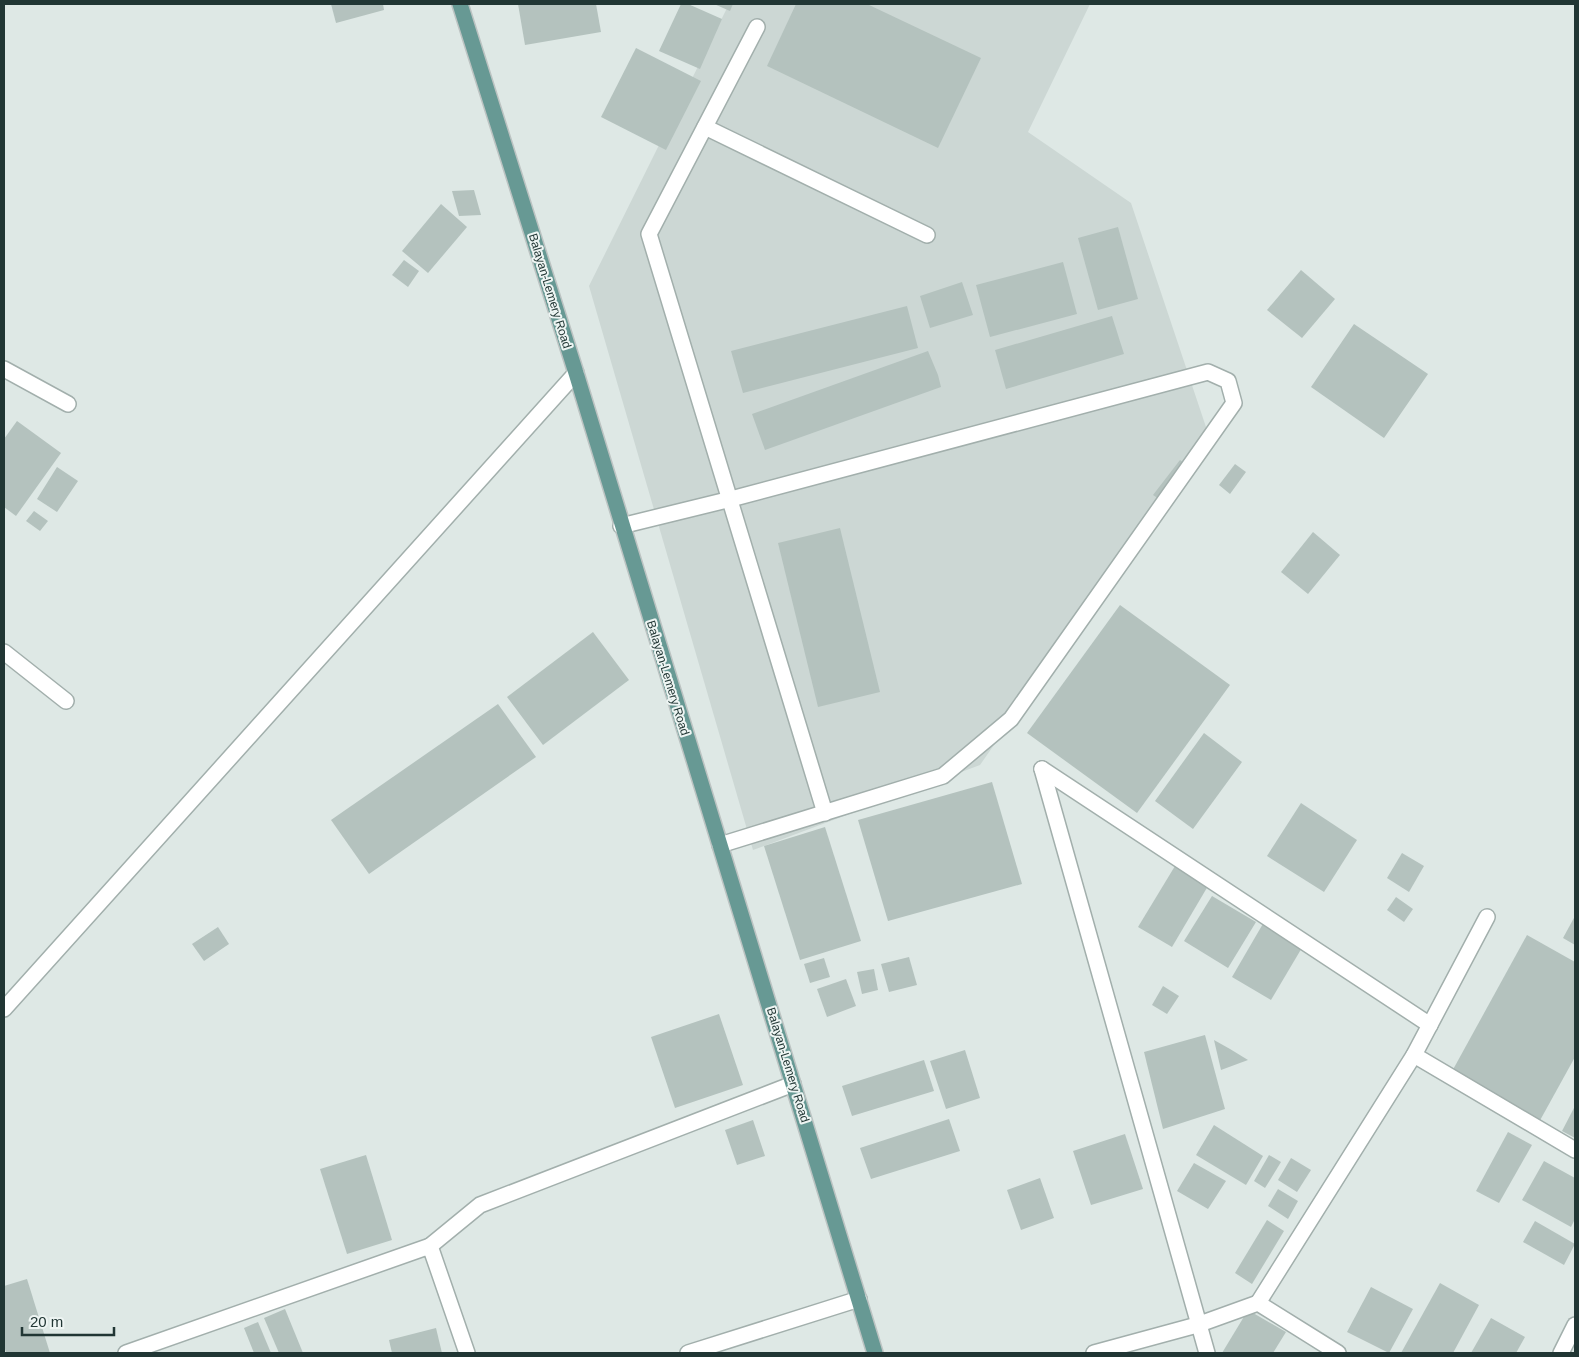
<svg xmlns="http://www.w3.org/2000/svg" width="1579" height="1357" font-family="Arial,sans-serif">
  <style>
    .built { fill: #ccd7d4 }
    .building { fill: #b4c2be }
    .lines { fill: none; stroke-linecap: round; stroke-linejoin: round }
    .lane-casing { stroke: #a2afac; stroke-width: 18 }
    .street-casing { stroke: #a2afac; stroke-width: 18 }
    .primary-casing { stroke: #bcc3c2; stroke-width: 18 }
    .lane { stroke: #fff; stroke-width: 15 }
    .street { stroke: #fff; stroke-width: 15 }
    .primary { stroke: #679994; stroke-width: 15 }
    .labels { text-anchor: middle; stroke-width: 4; stroke-linejoin: round; paint-order: stroke }
    .street-label { font-size: 12px; fill: #213634; stroke: #eef5f3 }
  </style>
  <rect width="100%" height="100%" fill="#dee8e5"/>
  <path class="built" d="M729,4H1090L1028,132L1131,203L1209,436L980,765L753,850L589,286Z"/>
  <g class="building">
    <path d="M331,4H383L384,10L336,23Z"/>
    <path d="M518,4H596L601,32L525,45Z"/>
    <path d="M681,4H688L722,19L700,69L659,51Z"/>
    <path d="M714,4H733L730,11Z"/>
    <path d="M796,4H867L981,58L938,148L767,66Z"/>
    <path d="M636,48L701,81L666,150L601,117Z"/>
    <path d="M474,190L481,215L459,216L452,191Z"/>
    <path d="M441,204L467,227L428,273L402,251Z"/>
    <path d="M1118,227L1138,299L1098,310L1078,238Z"/>
    <path d="M404,260L419,271L408,287L392,275Z"/>
    <path d="M1063,262L1077,314L990,337L976,285Z"/>
    <path d="M1301,270L1335,299L1302,338L1267,310Z"/>
    <path d="M962,282L973,315L930,328L920,296Z"/>
    <path d="M907,306L918,348L743,393L731,351Z"/>
    <path d="M1112,316L1124,354L1006,389L995,350Z"/>
    <path d="M1354,324L1428,374L1384,438L1311,387Z"/>
    <path d="M928,351L938,375L941,387L765,450L752,414Z"/>
    <path d="M17,421L61,453L16,516L4,507V439Z"/>
    <path d="M1180,460L1188,466L1162,501L1153,495Z"/>
    <path d="M1235,464L1246,472L1230,494L1219,485Z"/>
    <path d="M57,467L78,481L57,512L37,499Z"/>
    <path d="M34,511L48,521L40,531L26,521Z"/>
    <path d="M840,528L880,692L818,707L778,543Z"/>
    <path d="M1313,532L1340,555L1308,594L1281,572Z"/>
    <path d="M1120,605L1230,685L1137,813L1027,733Z"/>
    <path d="M593,632L629,680L543,745L507,697Z"/>
    <path d="M498,704L536,757L369,874L331,820Z"/>
    <path d="M1204,733L1242,762L1193,829L1155,801Z"/>
    <path d="M992,782L1022,884L888,921L858,820Z"/>
    <path d="M1301,803L1357,840L1324,892L1267,856Z"/>
    <path d="M825,827L861,941L800,960L764,846Z"/>
    <path d="M1402,853L1424,866L1409,892L1387,878Z"/>
    <path d="M1175,866L1208,886L1172,947L1138,927Z"/>
    <path d="M1212,896L1256,922L1228,968L1184,941Z"/>
    <path d="M1396,897L1413,909L1404,922L1387,910Z"/>
    <path d="M1575,916V945L1563,938Z"/>
    <path d="M1264,922L1303,946L1271,1000L1232,977Z"/>
    <path d="M218,927L229,944L204,961L192,944Z"/>
    <path d="M1527,935L1575,962V1057L1538,1124L1450,1075Z"/>
    <path d="M909,957L917,985L889,992L881,964Z"/>
    <path d="M824,958L830,977L810,983L804,964Z"/>
    <path d="M874,969L878,990L862,994L857,972Z"/>
    <path d="M846,979L856,1006L827,1017L817,989Z"/>
    <path d="M1163,986L1179,996L1167,1014L1152,1005Z"/>
    <path d="M719,1014L743,1085L675,1108L651,1037Z"/>
    <path d="M1205,1035L1225,1109L1163,1129L1144,1052Z"/>
    <path d="M1214,1040L1230,1049L1248,1060L1221,1070Z"/>
    <path d="M965,1050L980,1098L946,1109L930,1061Z"/>
    <path d="M924,1060L934,1091L852,1116L842,1086Z"/>
    <path d="M1575,1106V1138L1562,1131Z"/>
    <path d="M949,1119L960,1151L871,1179L860,1148Z"/>
    <path d="M753,1120L765,1156L737,1165L725,1130Z"/>
    <path d="M1214,1125L1263,1156L1246,1185L1196,1155Z"/>
    <path d="M1508,1132L1532,1145L1499,1203L1476,1191Z"/>
    <path d="M1125,1134L1143,1189L1091,1205L1073,1151Z"/>
    <path d="M366,1155L392,1240L347,1254L320,1169Z"/>
    <path d="M1269,1155L1281,1162L1265,1188L1254,1181Z"/>
    <path d="M1291,1158L1311,1170L1297,1192L1278,1180Z"/>
    <path d="M1544,1161L1575,1178V1219L1571,1227L1522,1200Z"/>
    <path d="M1194,1163L1226,1181L1208,1209L1177,1191Z"/>
    <path d="M1040,1178L1054,1218L1021,1230L1007,1190Z"/>
    <path d="M1278,1189L1298,1201L1288,1219L1268,1206Z"/>
    <path d="M1267,1220L1284,1231L1252,1284L1235,1273Z"/>
    <path d="M1535,1221L1575,1244L1564,1265L1523,1242Z"/>
    <path d="M27,1279L50,1353H6L4,1345V1286Z"/>
    <path d="M1440,1283L1479,1305L1453,1353H1401Z"/>
    <path d="M1371,1287L1413,1309L1389,1353L1347,1332Z"/>
    <path d="M285,1309L303,1353H279L264,1318Z"/>
    <path d="M1248,1310L1286,1332L1273,1353H1222Z"/>
    <path d="M1491,1318L1525,1337L1516,1353H1471Z"/>
    <path d="M258,1322L271,1353H254L244,1328Z"/>
    <path d="M436,1328L442,1353H392L389,1340Z"/>
  </g>
  <g class="lines">
    <defs>
      <g id="lane">
        <path d="M757,27L649,234L825,813"/>
        <path d="M705,127L927,235"/>
        <path d="M621,526L731,499L1208,372L1228,381L1234,403L1011,719L943,776L720,845"/>
        <path d="M4,1009L576,373"/>
      </g>
      <g id="street">
        <path d="M4,369L68,404"/>
        <path d="M4,652L66,701"/>
        <path d="M1042,769L1207,1353"/>
        <path d="M1042,769L1430,1025"/>
        <path d="M1414,1055L1575,1150"/>
        <path d="M430,1246L480,1205L793,1084"/>
        <path d="M1258,1303L1414,1055L1487,917"/>
        <path d="M126,1353L430,1246L467,1353"/>
        <path d="M688,1353L859,1299"/>
        <path d="M1094,1353L1197,1325L1258,1303L1338,1353"/>
        <path d="M1561,1353L1575,1325"/>
      </g>
      <path id="primary" d="M460,4L576,373L875,1353"/>
    </defs>
    <use href="#lane" class="lane-casing"/>
    <use href="#street" class="street-casing"/>
    <use href="#primary" class="primary-casing"/>
    <use href="#lane" class="lane"/>
    <use href="#street" class="street"/>
    <use href="#primary" class="primary"/>
  </g>
  <g class="labels">
    <g class="street-label">
      <text transform="translate(550 291) rotate(73)" y="4">Balayan-Lemery Road</text>
      <text transform="translate(668 678) rotate(73)" y="4">Balayan-Lemery Road</text>
      <text transform="translate(788 1065) rotate(73)" y="4">Balayan-Lemery Road</text>
    </g>
  </g>
  <rect width="1579" height="1357" fill="none" stroke="#213634" stroke-width="10"/>
  <path d="M22 1327v8h92v-8" fill="none" stroke="#213634" stroke-width="2.5"/>
  <text x="30" y="1327" font-size="15" fill="#213634" stroke="#eef5f3" stroke-width="4" paint-order="stroke">20 m</text>
</svg>
